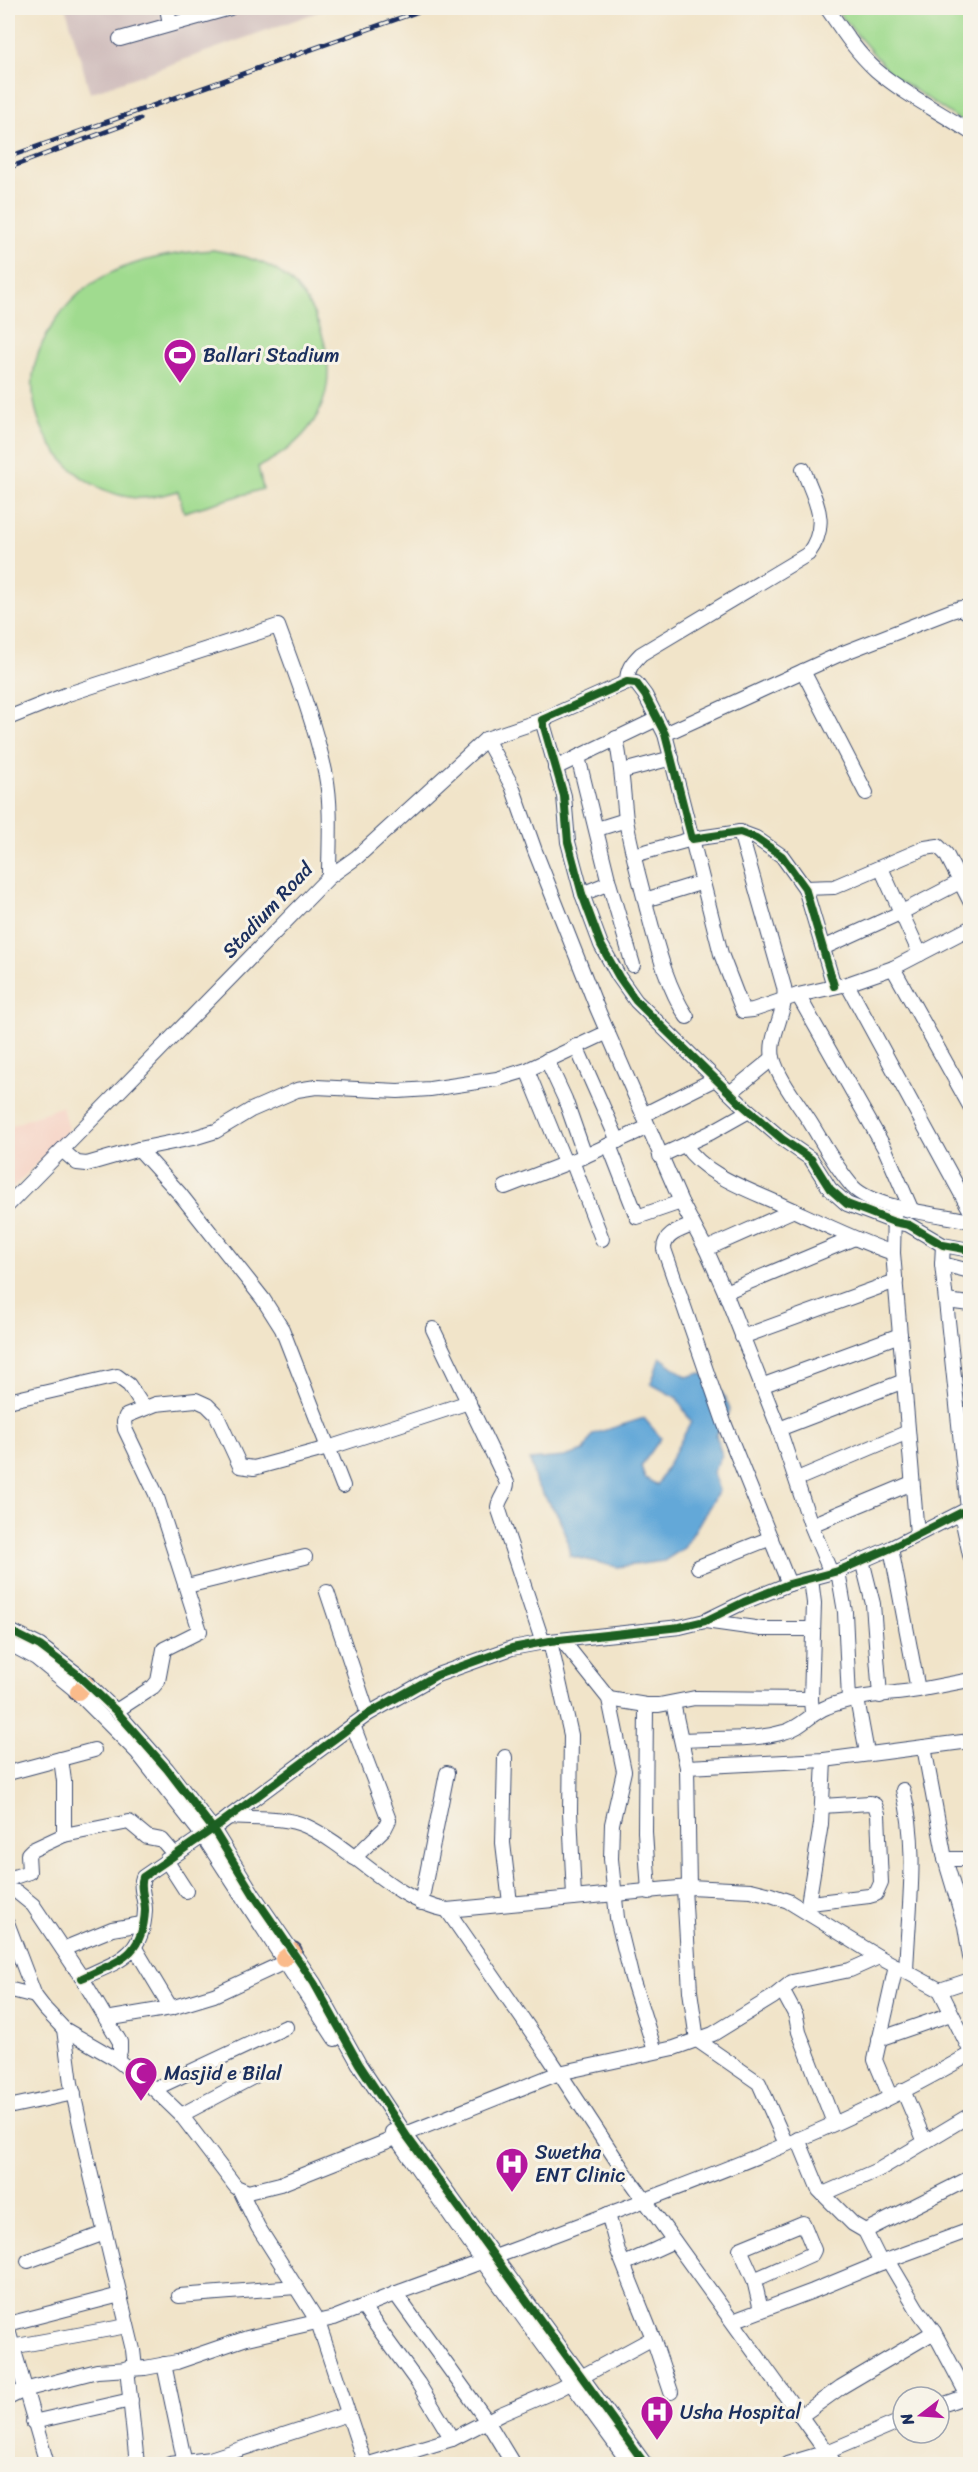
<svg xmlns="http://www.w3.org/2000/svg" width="978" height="2472" font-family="Sriracha,sans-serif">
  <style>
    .built { fill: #f6d2c4 }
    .industrial { fill: #d1bfbe }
    .green { fill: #a0db8f; stroke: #5e8576; stroke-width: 1.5 }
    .water { fill: #63a8d8; stroke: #3f6c9b; stroke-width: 1.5 }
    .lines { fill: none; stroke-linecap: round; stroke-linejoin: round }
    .minor-casing { stroke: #3b4a6e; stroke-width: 16 }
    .major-casing { stroke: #3b4a6e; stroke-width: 20 }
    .minor { stroke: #fff; stroke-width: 14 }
    .major { stroke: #fabb8b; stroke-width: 16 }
    .rail-casing { stroke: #1b2f5e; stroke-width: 5 }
    .rail { stroke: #f7f3e8; stroke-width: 3; stroke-dasharray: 9; stroke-linecap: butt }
    .cycleway-casing { stroke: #f7f3e8; stroke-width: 11 }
    .cycleway { stroke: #1b5e20; stroke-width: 8 }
    .labels { text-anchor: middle; stroke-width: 6; stroke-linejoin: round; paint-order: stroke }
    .poi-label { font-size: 20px; fill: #1b2f5e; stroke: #f7f3e8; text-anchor: start }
    .street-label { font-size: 20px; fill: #1b2f5e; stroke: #f7f3e8 }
  </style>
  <rect width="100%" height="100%" fill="#f7f3e8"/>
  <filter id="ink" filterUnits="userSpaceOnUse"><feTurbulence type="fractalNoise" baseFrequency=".0167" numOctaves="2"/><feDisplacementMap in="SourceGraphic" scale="12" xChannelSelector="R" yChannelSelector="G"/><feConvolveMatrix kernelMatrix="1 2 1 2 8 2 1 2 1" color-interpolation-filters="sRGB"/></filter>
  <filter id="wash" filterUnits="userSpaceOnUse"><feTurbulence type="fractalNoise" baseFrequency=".008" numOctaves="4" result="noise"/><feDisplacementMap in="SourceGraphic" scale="24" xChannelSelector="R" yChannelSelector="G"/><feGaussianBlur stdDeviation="1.35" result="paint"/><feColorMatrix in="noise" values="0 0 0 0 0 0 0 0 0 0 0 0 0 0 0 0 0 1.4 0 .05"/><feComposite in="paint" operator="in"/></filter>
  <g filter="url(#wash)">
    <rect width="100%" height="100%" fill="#f1e4c9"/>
    <path class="built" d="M62,1106L68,1131L8,1193V1127Z"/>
    <path class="industrial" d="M66,8H329L90,93Z"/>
    <g class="green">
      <path d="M834,8H970V127L891,74Z"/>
      <path d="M213,250C233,254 256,258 274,269C299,284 313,306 322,334C341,396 314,440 258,467L263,489L184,512L178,491C163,495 145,500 129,497C73,488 28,433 33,376C36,346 57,313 80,293C114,263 168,253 213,250Z"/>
    </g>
    <path class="water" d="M660,1357L687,1377L700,1373C716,1381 724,1393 730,1410L716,1435L722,1455L713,1472L719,1491L684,1548L664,1561L617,1567L570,1556L566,1535L558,1515L536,1484L530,1460L564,1457L584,1451L593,1434L644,1418L661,1438L641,1466L645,1478L657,1485L691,1422L677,1398L651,1384Z"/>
  </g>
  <g filter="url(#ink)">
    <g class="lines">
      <defs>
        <g id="minor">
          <path d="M167,8L170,24"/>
          <path d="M827,8C842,30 856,52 876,70C905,95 939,111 970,132"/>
          <path d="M120,39L230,8"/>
          <path d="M803,671L866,793"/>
          <path d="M627,682C627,669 632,663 641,654L808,554C831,523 815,501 803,469"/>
          <path d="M8,718L68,694L278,626C296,675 315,724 326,776C332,808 329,844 329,877L8,1205"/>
          <path d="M665,734L838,655L951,611L961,608L970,614"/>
          <path d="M616,738C622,766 623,792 626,820C631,850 640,880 647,909C657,946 666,985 687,1017"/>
          <path d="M486,739L512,786L535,851L597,1008L681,1202L706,1249L725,1292L779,1429L811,1525L831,1573"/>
          <path d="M578,757L609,883"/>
          <path d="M555,768L657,719"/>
          <path d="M623,771L672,758"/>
          <path d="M597,829L626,820"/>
          <path d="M740,832L784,987C788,1011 768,1036 773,1058C779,1080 798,1103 810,1122C823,1143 836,1168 853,1187C874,1209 940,1214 970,1221"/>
          <path d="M634,855L692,839L721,954L743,1011L753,1010L798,995L847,984L970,1210"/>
          <path d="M881,868L920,954"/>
          <path d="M329,877L357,857L486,739L542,720"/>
          <path d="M805,888L834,887L925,848L938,846L946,854L970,901"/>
          <path d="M582,894L609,883L633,965"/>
          <path d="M645,900L703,882"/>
          <path d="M823,948L900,913L960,882"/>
          <path d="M893,968L970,1106"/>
          <path d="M847,984L893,968L970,928"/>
          <path d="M834,986L805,888L782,856L756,838L740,832L692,839L665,734L645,695L636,683L627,682L542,720L564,796L568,842L582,894L601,945L619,977L636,1001L740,1103L782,1139L811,1159L830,1189L847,1204L894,1222L909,1225L943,1245L970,1250"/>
          <path d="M798,995L885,1149L912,1211"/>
          <path d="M576,1046L618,1141"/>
          <path d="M547,1060L565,1099L585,1156"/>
          <path d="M527,1070L565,1163"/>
          <path d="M730,1093L773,1058"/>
          <path d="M643,1115L715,1079"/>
          <path d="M609,1145L637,1217L681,1202"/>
          <path d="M685,1145C705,1176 750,1190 782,1205C819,1222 855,1240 893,1253"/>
          <path d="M139,1149L180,1194L263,1299L282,1329L343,1486"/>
          <path d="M62,1150L77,1163L87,1164L139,1149L193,1138L216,1131L251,1110L297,1090L316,1087L398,1091L430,1089L497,1079L527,1070L608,1032"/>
          <path d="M660,1156L710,1133L749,1111"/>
          <path d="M572,1161L602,1239"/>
          <path d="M505,1187L585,1156L648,1127"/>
          <path d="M894,1213L893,1253L917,1534"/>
          <path d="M692,1225C681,1230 664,1234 664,1249L725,1425L789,1584"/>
          <path d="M943,1245L942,1264L968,1509"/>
          <path d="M706,1249L794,1210"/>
          <path d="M942,1264L970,1271"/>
          <path d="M725,1292L852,1239"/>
          <path d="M946,1301L970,1304"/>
          <path d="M433,1329L507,1483C507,1492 499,1498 498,1507L543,1643"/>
          <path d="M742,1337L896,1281"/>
          <path d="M761,1386L900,1335"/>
          <path d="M8,1401L117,1376L129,1385L144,1408"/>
          <path d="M779,1429L904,1381"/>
          <path d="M797,1479L908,1432"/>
          <path d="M961,1513L970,1555"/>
          <path d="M811,1525L912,1483"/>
          <path d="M862,1560L873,1604L880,1696"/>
          <path d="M698,1567L771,1538"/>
          <path d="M838,1571L845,1612L849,1700"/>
          <path d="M187,1586L305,1557"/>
          <path d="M327,1592L368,1714"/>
          <path d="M705,1621L762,1629H813"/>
          <path d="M8,1630L40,1646L77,1674L116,1711L167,1769L213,1829L253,1894L314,1983L359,2064L406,2135L645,2464"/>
          <path d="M562,1640L609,1699L624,1771L612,1824L611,1859L617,1918L631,1975L655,2051"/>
          <path d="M550,1641L571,1735L570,1812L574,1897"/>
          <path d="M8,1643L36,1658L73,1688L137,1752L203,1836L335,2039"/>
          <path d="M918,1690L970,1680"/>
          <path d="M609,1699L646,1705H659L695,1698L811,1699L812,1713"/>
          <path d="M811,1699L814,1603L811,1579"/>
          <path d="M857,1699L867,1753"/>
          <path d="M673,1703L687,1767"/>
          <path d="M646,1705L645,1832L649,1892"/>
          <path d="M116,1711L153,1687L158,1681L164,1649L200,1631L156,1494L125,1429L124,1422L126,1416L156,1404L196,1400L207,1405L216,1414L240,1466L254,1468L328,1448L469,1402"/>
          <path d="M353,1725L389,1820L385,1828L354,1858"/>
          <path d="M683,1740C714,1738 754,1741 784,1732C801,1728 811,1713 827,1707C855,1695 889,1695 918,1690L891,1548"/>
          <path d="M924,1747L945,1859L965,1926L970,1957"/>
          <path d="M505,1757L503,1843L510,1903"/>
          <path d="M61,1759L64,1781V1835"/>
          <path d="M8,1773L94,1750"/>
          <path d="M903,1790C919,1849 908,1911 906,1972"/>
          <path d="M229,1817C253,1819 284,1816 306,1826C354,1848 394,1901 447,1910L689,1887L751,1890L771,1895L788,1901L879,1957L940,1990L970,2050"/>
          <path d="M945,1859H970"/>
          <path d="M166,1860L186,1891"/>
          <path d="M8,1879L29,1872L28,1854L32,1850L64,1835L129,1822L147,1837L162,1840L175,1855"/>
          <path d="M689,1887L687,1767L824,1760L970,1741"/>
          <path d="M684,1888L690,1991L697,2040L759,2083L786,2144"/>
          <path d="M8,1890L17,1892L33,1905L82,1978L120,2042V2051L116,2059"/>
          <path d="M421,1903L447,1773"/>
          <path d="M810,1903L869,1896L876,1894L881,1883L878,1814L875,1805L870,1803L822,1806"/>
          <path d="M447,1910L549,2057L623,2170L835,2464"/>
          <path d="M807,1910L821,1824L824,1760"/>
          <path d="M8,1925L35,1996L45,2009L64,2029L116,2059L154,2089L181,2115L236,2187L248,2192L280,2184L559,2073L674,2048L713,2034L773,1997L792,1982L850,1970L879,1957"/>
          <path d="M135,1948L171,2008"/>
          <path d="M63,1949L112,1929L142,1924"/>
          <path d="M82,1978C118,1961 143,1957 145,1910C145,1898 139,1888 143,1877L213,1829L368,1714L437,1675L512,1648L550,1641L680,1627L705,1621L744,1602L789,1584L838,1571L891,1548L970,1508"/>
          <path d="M8,1989L35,1996"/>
          <path d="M782,1990L796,2016L799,2032L834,2123"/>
          <path d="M940,1990L970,1980"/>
          <path d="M106,2019L171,2008L214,1995L285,1962"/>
          <path d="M64,2029L71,2083L91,2175L133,2350L135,2368"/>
          <path d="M879,2039L951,2014"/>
          <path d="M154,2089L286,2027"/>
          <path d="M903,2090L925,2142"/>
          <path d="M890,2096L875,2060L896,1966"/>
          <path d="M8,2107L74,2093"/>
          <path d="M181,2115L255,2076"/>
          <path d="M392,2132L483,2262L630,2464"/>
          <path d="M798,2139L819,2190L853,2224L865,2231L881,2263"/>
          <path d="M240,2190L258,2227L318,2322L365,2464"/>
          <path d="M823,2194L880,2169L970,2115"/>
          <path d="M865,2231L970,2178"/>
          <path d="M888,2260L917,2309L934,2332L968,2396"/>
          <path d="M28,2261L105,2233"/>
          <path d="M624,2264L674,2241"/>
          <path d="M754,2280L740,2249L803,2223L814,2250L812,2254L754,2280L761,2310"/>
          <path d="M395,2293L487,2421L513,2464"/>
          <path d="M179,2296L296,2287"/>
          <path d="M363,2307L418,2383L452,2439"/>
          <path d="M733,2321L813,2291L888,2260L970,2230"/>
          <path d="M8,2324L120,2295"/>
          <path d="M8,2330L47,2464"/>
          <path d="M653,2338L671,2392"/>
          <path d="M11,2347L127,2326"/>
          <path d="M164,2364L185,2464"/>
          <path d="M127,2368L137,2464"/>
          <path d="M8,2398L24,2390L97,2371L145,2368L177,2362L247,2338L334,2318L402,2291C488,2260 575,2227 661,2194C766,2154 873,2112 970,2054"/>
          <path d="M939,2406L970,2395"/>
          <path d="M802,2415L841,2387L934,2332"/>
          <path d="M33,2422L131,2400"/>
          <path d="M170,2464L210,2459L348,2414"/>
          <path d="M369,2464L452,2439L501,2414L559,2389L653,2338L618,2251L608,2214"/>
          <path d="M787,2464L827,2452L903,2420"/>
        </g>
        <g id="major">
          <path d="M78,1692L86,1684"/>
          <path d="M283,1959L293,1951"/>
        </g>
      </defs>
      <use href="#minor" class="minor-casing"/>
      <use href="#major" class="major-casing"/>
      <use href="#minor" class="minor"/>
      <use href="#major" class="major"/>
      <defs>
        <g id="rail">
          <path d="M8,157L428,8"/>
          <path d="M8,168L140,119"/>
        </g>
      </defs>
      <use href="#rail" class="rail-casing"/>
      <use href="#rail" class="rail"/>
      <defs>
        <g id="cycleway">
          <path d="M834,986L805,888L782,856L756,838L740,832L692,839L665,734L645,695L636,683L627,682L542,720L564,796L568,842L582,894L601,945L619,977L636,1001L740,1103L782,1139L811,1159L830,1189L847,1204L894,1222L909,1225L943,1245L970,1250"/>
          <path d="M8,1630L40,1646L77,1674L116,1711L167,1769L213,1829L253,1894L314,1983L359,2064L406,2135L645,2464"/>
          <path d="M82,1978C118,1961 143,1957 145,1910C145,1898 139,1888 143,1877L213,1829L368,1714L437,1675L512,1648L550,1641L680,1627L705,1621L744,1602L789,1584L838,1571L891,1548L970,1508"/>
        </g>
      </defs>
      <use href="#cycleway" class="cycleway-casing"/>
      <use href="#cycleway" class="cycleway"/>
    </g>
  </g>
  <defs>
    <symbol id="stadium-pin" viewBox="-11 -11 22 30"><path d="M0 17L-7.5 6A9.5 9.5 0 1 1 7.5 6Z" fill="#b5179e" stroke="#f7f3e8"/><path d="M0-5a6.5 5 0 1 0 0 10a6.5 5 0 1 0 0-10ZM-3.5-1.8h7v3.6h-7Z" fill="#fff"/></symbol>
    <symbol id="mosque-pin" viewBox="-11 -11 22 30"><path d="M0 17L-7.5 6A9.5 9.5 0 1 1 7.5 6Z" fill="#b5179e" stroke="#f7f3e8"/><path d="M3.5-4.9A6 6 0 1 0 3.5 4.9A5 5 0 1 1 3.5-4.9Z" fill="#fff"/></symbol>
    <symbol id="hospital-pin" viewBox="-11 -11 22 30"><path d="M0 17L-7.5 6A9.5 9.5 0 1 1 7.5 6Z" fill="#b5179e" stroke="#f7f3e8"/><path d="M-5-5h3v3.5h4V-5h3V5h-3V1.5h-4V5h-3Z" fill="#fff"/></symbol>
  </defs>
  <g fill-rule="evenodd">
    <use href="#stadium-pin" x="161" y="336" width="38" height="52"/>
    <use href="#mosque-pin" x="122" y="2054" width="38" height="52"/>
    <use href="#hospital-pin" x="493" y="2145" width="38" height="52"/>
    <use href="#hospital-pin" x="638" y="2393" width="38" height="52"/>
  </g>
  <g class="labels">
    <g class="poi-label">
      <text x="203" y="362">Ballari Stadium</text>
      <text x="164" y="2080">Masjid e Bilal</text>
      <text x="535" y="2159">Swetha<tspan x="535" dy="23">ENT Clinic</tspan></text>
      <text x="680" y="2419">Usha Hospital</text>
    </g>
    <g class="street-label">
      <text transform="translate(267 910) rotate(-47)" y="7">Stadium Road</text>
    </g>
  </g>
  <rect width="978" height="2472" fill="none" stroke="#f7f3e8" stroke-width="30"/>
  <g transform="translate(921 2415) rotate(253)"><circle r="28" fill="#f7f3e8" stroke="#9fa5b1" stroke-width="1.5"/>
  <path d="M0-4.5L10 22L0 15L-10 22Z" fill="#b5179e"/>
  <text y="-9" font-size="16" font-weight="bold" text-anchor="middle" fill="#1b2f5e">N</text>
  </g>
</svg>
